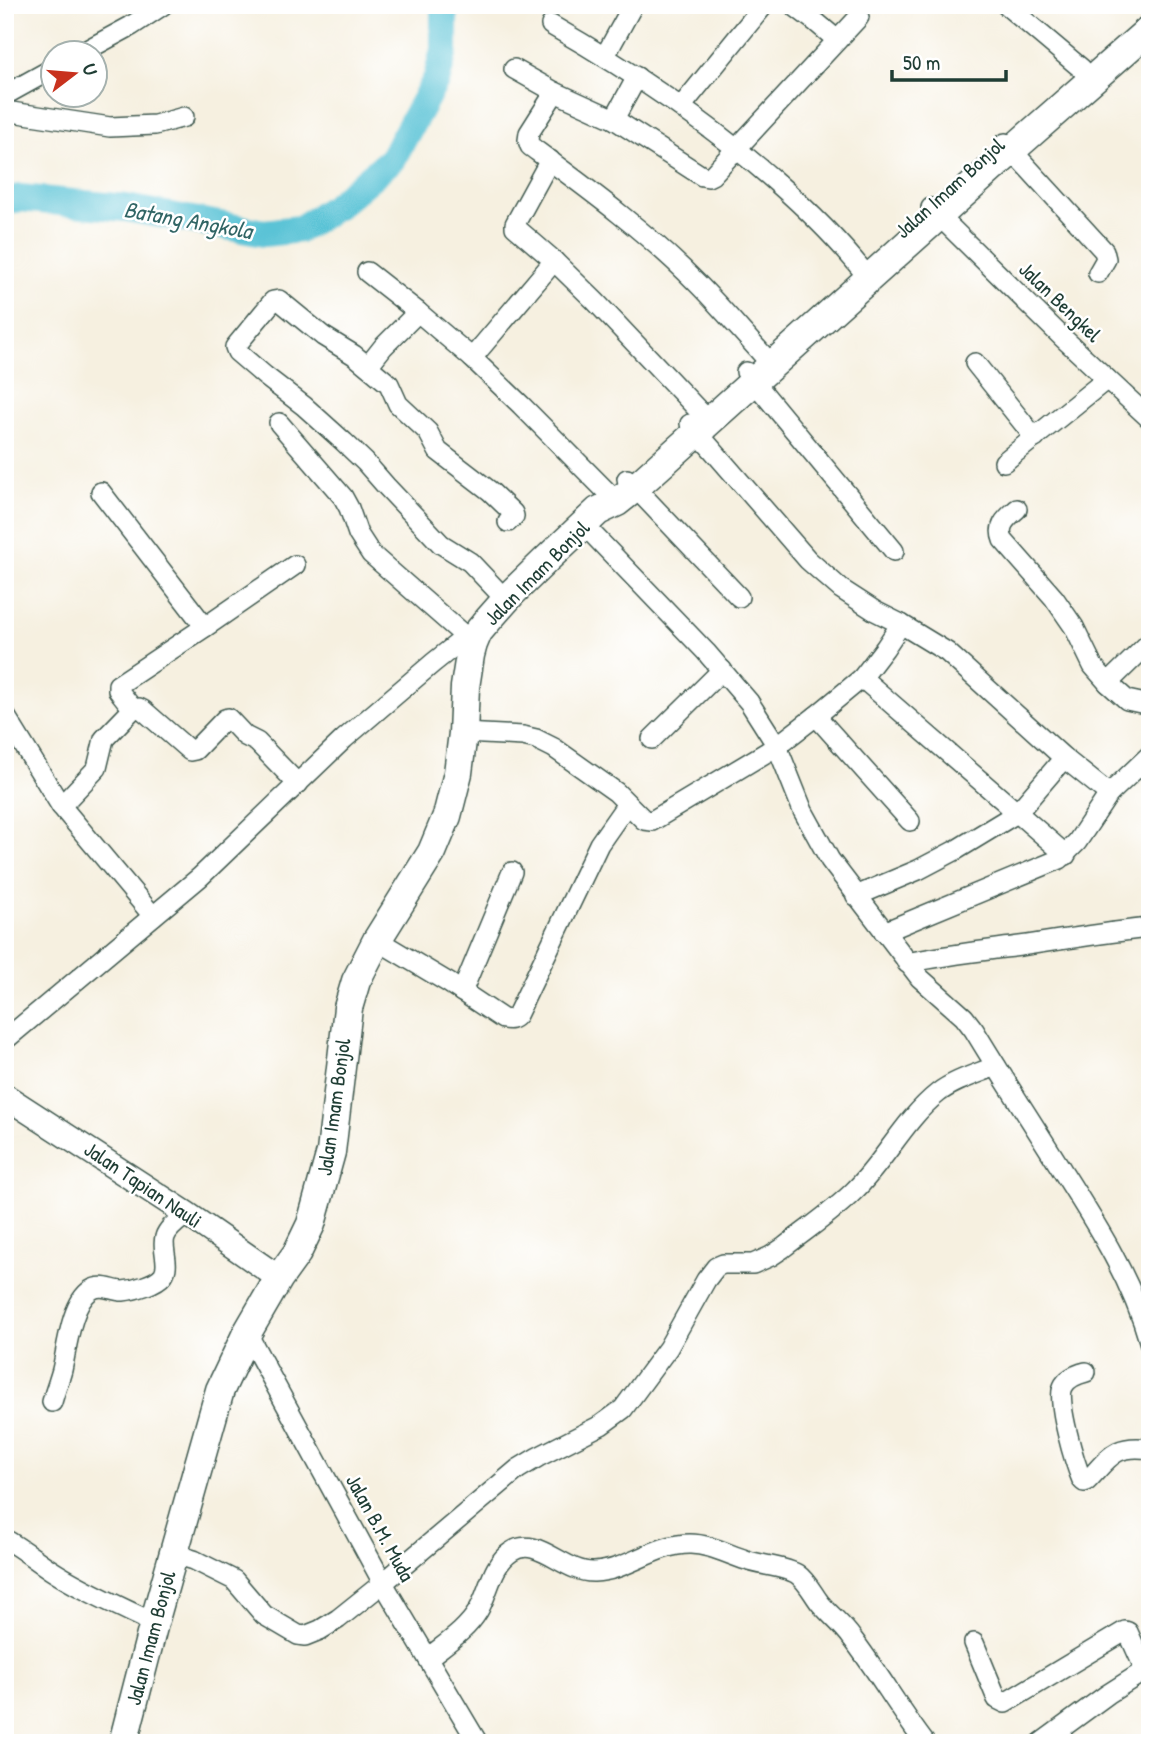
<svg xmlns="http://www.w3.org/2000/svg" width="1155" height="1748" font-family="'Patrick Hand',sans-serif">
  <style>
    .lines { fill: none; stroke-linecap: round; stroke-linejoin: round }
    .river { stroke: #5ac3d6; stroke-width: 28 }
    .minor-casing { stroke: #3f584e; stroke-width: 22 }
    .major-casing { stroke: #3f584e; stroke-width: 27 }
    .highway-casing { stroke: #3f584e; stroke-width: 31 }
    .minor { stroke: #fff; stroke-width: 19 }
    .major { stroke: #fff; stroke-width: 24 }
    .highway { stroke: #fff; stroke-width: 28 }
    .labels { text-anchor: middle; stroke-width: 5; stroke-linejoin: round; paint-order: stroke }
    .street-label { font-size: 21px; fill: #1f3d34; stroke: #fff }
    .water-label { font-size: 23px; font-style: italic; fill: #316565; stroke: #fff }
  </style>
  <rect width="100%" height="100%" fill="#fff"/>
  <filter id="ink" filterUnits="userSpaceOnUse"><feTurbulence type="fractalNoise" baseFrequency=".0143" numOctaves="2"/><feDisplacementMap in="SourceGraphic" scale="14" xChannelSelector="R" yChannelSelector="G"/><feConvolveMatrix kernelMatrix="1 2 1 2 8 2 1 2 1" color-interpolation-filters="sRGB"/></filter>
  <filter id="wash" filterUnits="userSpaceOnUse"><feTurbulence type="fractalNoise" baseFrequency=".00686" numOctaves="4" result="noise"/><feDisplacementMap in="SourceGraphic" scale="28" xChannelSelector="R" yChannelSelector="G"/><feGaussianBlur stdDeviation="1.57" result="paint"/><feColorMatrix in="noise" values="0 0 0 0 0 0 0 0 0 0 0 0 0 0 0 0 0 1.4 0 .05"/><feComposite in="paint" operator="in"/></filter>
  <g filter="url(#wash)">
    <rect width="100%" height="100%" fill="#f6f0e0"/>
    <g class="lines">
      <path class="river" d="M5,201L20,198L126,208L264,233L300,229L335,207L392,159L437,78L444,50V5"/>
    </g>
  </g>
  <g filter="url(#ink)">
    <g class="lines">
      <defs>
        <g id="minor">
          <path d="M793,5L817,23L837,40"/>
          <path d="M1006,5L1082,69"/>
          <path d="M551,25C631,71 707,121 776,182C810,212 842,243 869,279"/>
          <path d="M83,52L131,26L163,5"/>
          <path d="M605,56L633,5"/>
          <path d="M514,69L555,92L614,119L702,176L708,177L712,175L859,17"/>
          <path d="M555,92L529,133L528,140L530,146C588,189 647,232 697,283C720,306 741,331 763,355"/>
          <path d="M5,95L52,69"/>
          <path d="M681,107L764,5"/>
          <path d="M5,111L110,127L155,125L184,117"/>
          <path d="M614,119L637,77"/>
          <path d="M1005,143L1104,251L1106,259L1098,273"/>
          <path d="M550,160L515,224V227L551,258L595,301L701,413"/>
          <path d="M931,208L1061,336L1150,419"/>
          <path d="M554,261L472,358L521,405L617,502"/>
          <path d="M367,272L418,312L472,358"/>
          <path d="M975,363L1035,438"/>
          <path d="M368,366L383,347L418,312"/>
          <path d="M746,372L894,551"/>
          <path d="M279,423L343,497L349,508L358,534L371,554L467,638"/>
          <path d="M690,424L808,560L841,589L875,611L901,624L947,652L1064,758L1109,794"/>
          <path d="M1004,462L1107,379"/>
          <path d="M627,479L739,597"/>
          <path d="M101,492L205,627"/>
          <path d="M1017,509C1007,518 997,525 1003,540L1054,598L1074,627L1093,666L1108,683L1150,642"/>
          <path d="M584,525L706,652L749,702L777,746L803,811L830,860L920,978L964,1017L974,1030C1003,1078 1033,1124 1063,1172C1098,1227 1132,1280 1150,1344"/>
          <path d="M506,600L470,562L441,544L386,486L365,462L344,442L304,406L265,376L237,352L235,347L273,301L279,300L323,336L354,355L389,384L398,404L428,432L438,451L490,491L513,513L514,516L508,522"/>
          <path d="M862,678L1066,855"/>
          <path d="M1108,683L1127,700L1150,705"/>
          <path d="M133,709L139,708L143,710L190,751L195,750L225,719L228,718L245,736L257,742L298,784"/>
          <path d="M5,715L61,806L153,916"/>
          <path d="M816,716L910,821"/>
          <path d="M463,733L523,736L536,739L554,748L616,792L644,820L652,821L777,746L816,716L862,678L885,648L901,624"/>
          <path d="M652,739L722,670"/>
          <path d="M61,806L97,768L104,739L133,709L118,690V685L211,623L295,565"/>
          <path d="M856,896L918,870L956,850L1017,813L1064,758"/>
          <path d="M884,932L1060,859L1077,842L1109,794L1150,755"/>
          <path d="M377,940L449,983L503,1019C509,1020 513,1020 517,1015L599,844L627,804"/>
          <path d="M907,963C945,955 982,951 1020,946C1063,940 1106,932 1150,928"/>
          <path d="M462,992L512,872"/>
          <path d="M5,1040L200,877L344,739L433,663L458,643L478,632"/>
          <path d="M247,1333L383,1583L478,1743"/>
          <path d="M1086,1372C1078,1374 1067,1378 1063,1387C1056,1401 1075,1464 1082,1480L1084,1482L1087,1481C1110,1457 1114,1444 1150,1449"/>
          <path d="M52,1402C55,1391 59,1381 62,1370C67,1348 71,1303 91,1290C102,1283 112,1291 123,1291C134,1290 156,1284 163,1275C171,1264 161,1249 165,1237C168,1227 180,1220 187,1214"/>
          <path d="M5,1539C21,1548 36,1560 51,1570C83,1591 119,1606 154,1623"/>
          <path d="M174,1554L194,1560L234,1580L264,1615L298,1635L305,1636L320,1630L338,1619L383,1583L518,1469L538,1457L601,1425L623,1409L668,1348L706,1280L716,1267L723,1264H753L771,1256L783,1248C807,1229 833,1212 854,1191C885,1161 904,1120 938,1093C955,1080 977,1074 996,1066"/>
          <path d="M974,1643L997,1699L1005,1703L1125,1631L1128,1632L1146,1672"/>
          <path d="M428,1658C445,1644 466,1631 478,1611C489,1593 491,1565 511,1552C537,1534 563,1573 594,1572C627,1571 654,1544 690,1544C709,1544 727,1554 746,1560C759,1565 786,1567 797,1574C807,1581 813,1594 820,1603C830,1615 843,1625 852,1638C878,1672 899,1709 925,1743"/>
          <path d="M1041,1743L1108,1694L1141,1673L1146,1672L1150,1676"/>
        </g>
        <path id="major" d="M5,1096L187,1214L279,1278"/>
        <path id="highway" d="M123,1743L154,1623L220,1390L247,1333L279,1278L297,1253L311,1224L331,1152L348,1008L356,981L377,940L432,852L447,816L458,773L463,733L465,687L470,655L473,644L478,632L489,619L512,593L546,560L598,511L617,502L636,487L1020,143L1150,29"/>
      </defs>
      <use href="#minor" class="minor-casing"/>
      <use href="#major" class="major-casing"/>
      <use href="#highway" class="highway-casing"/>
      <use href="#minor" class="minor"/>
      <use href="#major" class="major"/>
      <use href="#highway" class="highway"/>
    </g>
  </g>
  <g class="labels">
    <g class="street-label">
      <text transform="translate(950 188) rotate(-42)" y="7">Jalan Imam Bonjol</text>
      <text transform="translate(1060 302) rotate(44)" y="7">Jalan Bengkel</text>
      <text transform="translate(537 573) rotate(-45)" y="7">Jalan Imam Bonjol</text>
      <text transform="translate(334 1107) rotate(-82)" y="7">Jalan Imam Bonjol</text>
      <text transform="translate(143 1185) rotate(34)" y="7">Jalan Tapian Nauli</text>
      <text transform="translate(380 1528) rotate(61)" y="7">Jalan B.M. Muda</text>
      <text transform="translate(151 1638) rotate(-75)" y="7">Jalan Imam Bonjol</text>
    </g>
    <g class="water-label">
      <text transform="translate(188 220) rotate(10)" y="8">Batang Angkola</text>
    </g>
  </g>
  <rect width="1155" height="1748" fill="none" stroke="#fff" stroke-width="28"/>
  <g transform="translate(74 74) rotate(74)"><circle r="33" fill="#ffffff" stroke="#a5b1ae" stroke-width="2"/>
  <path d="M0-5L12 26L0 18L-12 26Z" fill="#c8321e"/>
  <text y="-10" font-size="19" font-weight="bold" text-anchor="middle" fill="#1f3d34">U</text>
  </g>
  <path d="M892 70v10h114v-10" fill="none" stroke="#1f3d34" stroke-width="3.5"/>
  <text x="903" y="70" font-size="21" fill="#1f3d34" stroke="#ffffff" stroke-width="5" paint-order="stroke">50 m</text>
</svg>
